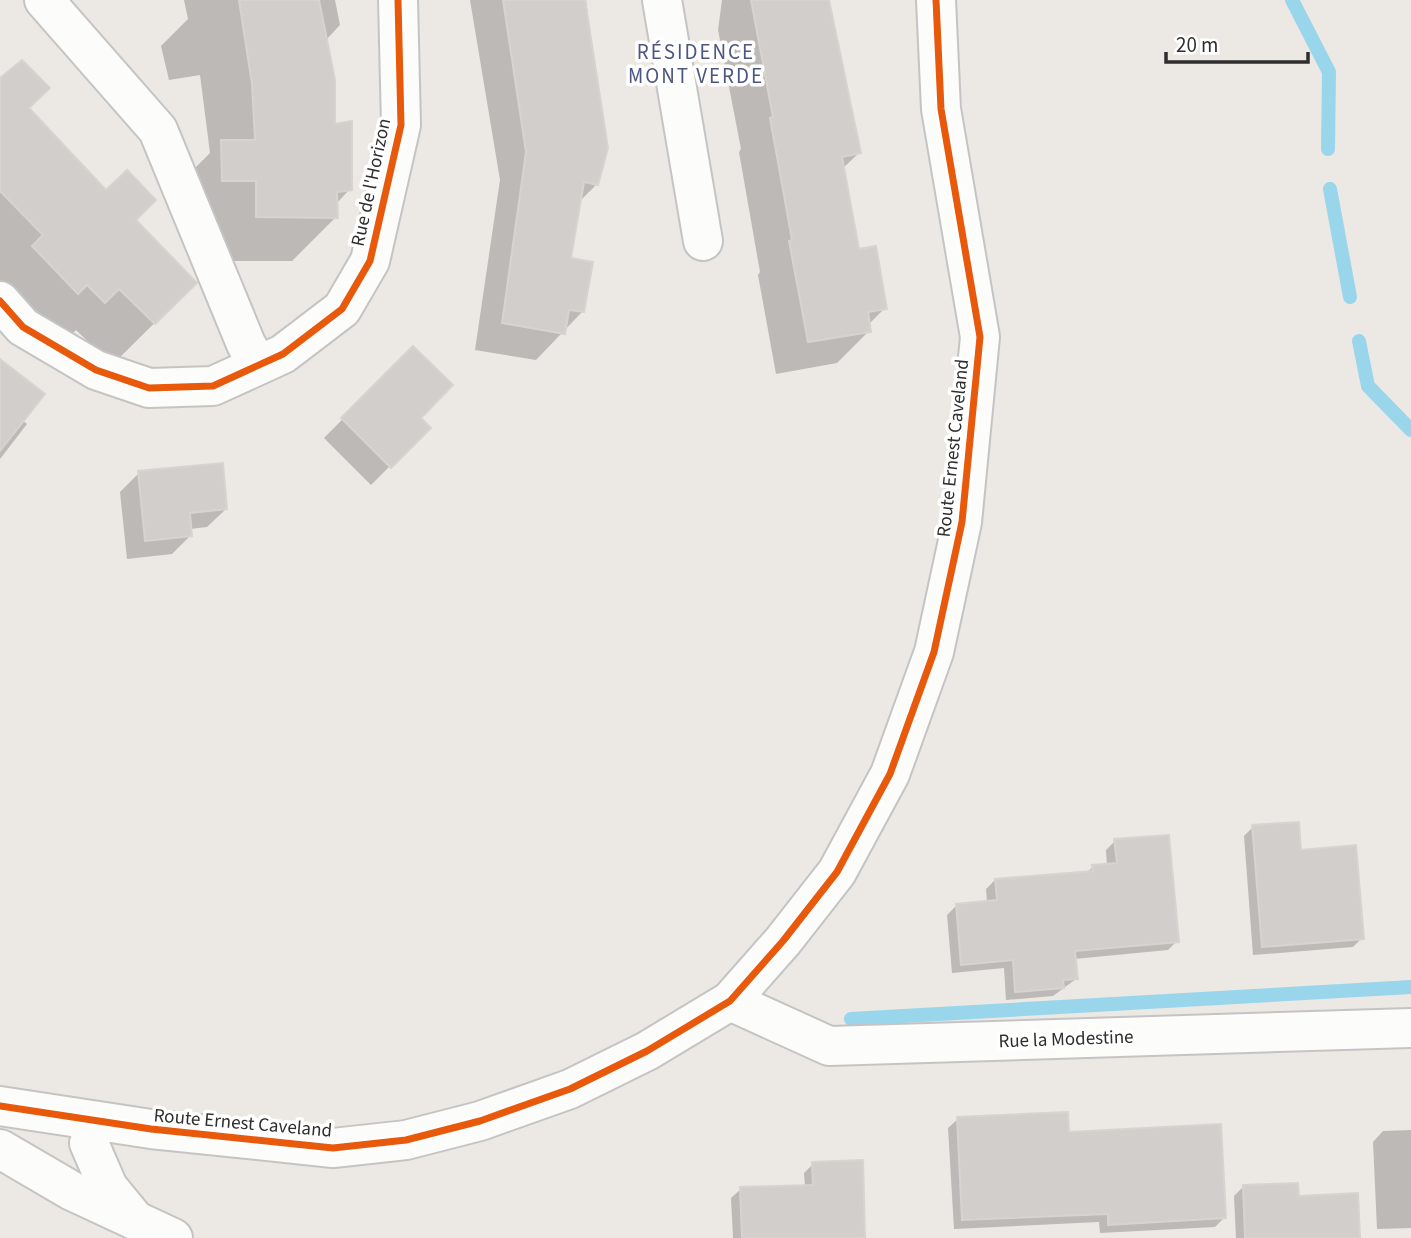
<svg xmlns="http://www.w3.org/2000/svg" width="1411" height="1238" font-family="'Source Sans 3',sans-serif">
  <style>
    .shadow { fill: #0003 }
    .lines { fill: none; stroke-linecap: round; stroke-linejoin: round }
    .stream { stroke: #99d6ec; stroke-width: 14 }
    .building { fill: #d1cecb; stroke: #d7d4d0; stroke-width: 2 }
    .minor-casing { stroke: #c5c4c5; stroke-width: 42 }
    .minor { stroke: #fcfcfb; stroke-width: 38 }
    .cycleway-casing { stroke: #fff; stroke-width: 11 }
    .cycleway { stroke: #e8590c; stroke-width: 7 }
    .labels { text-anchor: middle; stroke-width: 7; stroke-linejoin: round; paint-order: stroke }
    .street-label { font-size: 19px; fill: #2e2e2e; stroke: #fff }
    .neighbourhood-label { font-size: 21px; letter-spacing: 2px; fill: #4d5680; stroke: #fff }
  </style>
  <rect width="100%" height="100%" fill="#ece8e4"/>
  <g class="shadow">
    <path d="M184,0H335L340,25L326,40L333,126L350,189L336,204V217L292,261H213L178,185L210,153L200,75L169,80L161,46L188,19Z"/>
    <path d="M470,0H586L606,148L597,184L579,202L569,260L583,311L536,360L475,350L500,180Z"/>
    <path d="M722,0H828L859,153L842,169L857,251L885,308L868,325L869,331L837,363L776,374L758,275L760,272L739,152L741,149L718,30Z"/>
    <path d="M0,78L195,283L112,365L76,330L61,344L0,298Z"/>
    <path d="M413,348L418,418L428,428L371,485L324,438Z"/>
    <path d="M0,361L22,420L27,424L0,459Z"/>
    <path d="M139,473L226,509L207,527L190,529V536L172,554L127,559L120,492Z"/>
    <path d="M1253,827L1299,852L1362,938L1353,947L1253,955L1244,836Z"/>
    <path d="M1115,841L1177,941L1168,950L1074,959L1076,979L1053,996L1006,1000L1004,968L952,973L947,915L957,905L987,902L986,889L995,880L1086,873L1093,867L1107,866L1106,850Z"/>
    <path d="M958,1119L1068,1133L1224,1218L1215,1227L1100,1233L1099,1222L954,1229L948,1128Z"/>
    <path d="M1411,1130V1228L1377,1229L1373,1142L1383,1131Z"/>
    <path d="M813,1164L864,1238H733L731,1198L741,1189L805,1187L804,1173Z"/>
    <path d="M1243,1187L1297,1198L1358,1238H1236L1234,1196Z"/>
  </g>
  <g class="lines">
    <g class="stream">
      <path d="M1292,0L1329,72L1328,149"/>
      <path d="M1330,189L1350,297"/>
      <path d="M1359,341L1368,386L1411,430"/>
      <path d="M851,1019L1411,987"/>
    </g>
  </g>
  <g class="building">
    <path d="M239,0H319L335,80V124L352,121V190L337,192L338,218L256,217V181H222L221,140H255L252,84Z"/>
    <path d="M503,0H585L608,148L598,185L584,182L571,258L593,262L584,312L569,310L565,334L502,323L526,152Z"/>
    <path d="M751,0H829L861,153L842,157L859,249L876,246L887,309L868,312L871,332L808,342L789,241L792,240L770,118L773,117Z"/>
    <path d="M22,60L50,88L29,108L106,190L127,170L156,200L136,220L197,283L155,324L119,289L105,303L87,285L78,294L32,246L43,235L0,191V78Z"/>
    <path d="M413,346L453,385L421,418L431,428L391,468L341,418Z"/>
    <path d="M0,359L45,394L0,451Z"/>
    <path d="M223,463L227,509L190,513L192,536L145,541L138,471Z"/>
    <path d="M1299,822L1301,850L1356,845L1364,939L1262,947L1252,825Z"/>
    <path d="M1169,835L1179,942L1075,951L1078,979L1063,980L1064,988L1015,992L1013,960L961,965L956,904L997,900L995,879L1093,871L1092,865L1117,863L1114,839Z"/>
    <path d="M1068,1112L1069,1132L1221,1124L1226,1218L1108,1225V1214L962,1220L957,1117Z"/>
    <path d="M863,1160L865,1238H742L740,1187L813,1185L812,1162Z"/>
    <path d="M1298,1183L1299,1196L1358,1193L1360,1238H1245L1243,1185Z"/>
  </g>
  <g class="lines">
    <defs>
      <g id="minor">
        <path d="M44,0L158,130L246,344L258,365"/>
        <path d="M662,0L703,241"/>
        <path d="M0,301L23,327L96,370L149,388L213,386L283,354L342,309L370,261L401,125L398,0"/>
        <path d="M730,1001L829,1046L1411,1028"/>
        <path d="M0,1106L151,1129L333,1148L406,1140L480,1121L570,1089L647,1051L730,1001L783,941L837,872L890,774L934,652L962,522L980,337L941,109L936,0"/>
        <path d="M97,1122L89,1143L108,1187L135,1220"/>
        <path d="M0,1149L72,1191L173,1238"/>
      </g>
    </defs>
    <use href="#minor" class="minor-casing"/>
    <use href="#minor" class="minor"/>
    <defs>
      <g id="cycleway">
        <path d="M0,301L23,327L96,370L149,388L213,386L283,354L342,309L370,261L401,125L398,0"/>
        <path d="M0,1106L151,1129L333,1148L406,1140L480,1121L570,1089L647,1051L730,1001L783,941L837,872L890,774L934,652L962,522L980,337L941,109L936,0"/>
      </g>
    </defs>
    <use href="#cycleway" class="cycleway-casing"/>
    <use href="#cycleway" class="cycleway"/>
  </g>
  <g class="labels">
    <g class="street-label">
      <text transform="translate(370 182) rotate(-78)" y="7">Rue de l'Horizon</text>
      <text transform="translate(952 448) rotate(-84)" y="7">Route Ernest Caveland</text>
      <text transform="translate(1066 1038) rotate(-2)" y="7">Rue la Modestine</text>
      <text transform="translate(243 1122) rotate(5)" y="7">Route Ernest Caveland</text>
    </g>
    <g class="neighbourhood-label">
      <text x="696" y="59">RÉSIDENCE<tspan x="696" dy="24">MONT VERDE</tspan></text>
    </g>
  </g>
  <path d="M1166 52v10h142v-10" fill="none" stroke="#2e2e2e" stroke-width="3.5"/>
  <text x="1176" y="52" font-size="21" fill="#2e2e2e" stroke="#ffffff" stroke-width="5" paint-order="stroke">20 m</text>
</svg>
